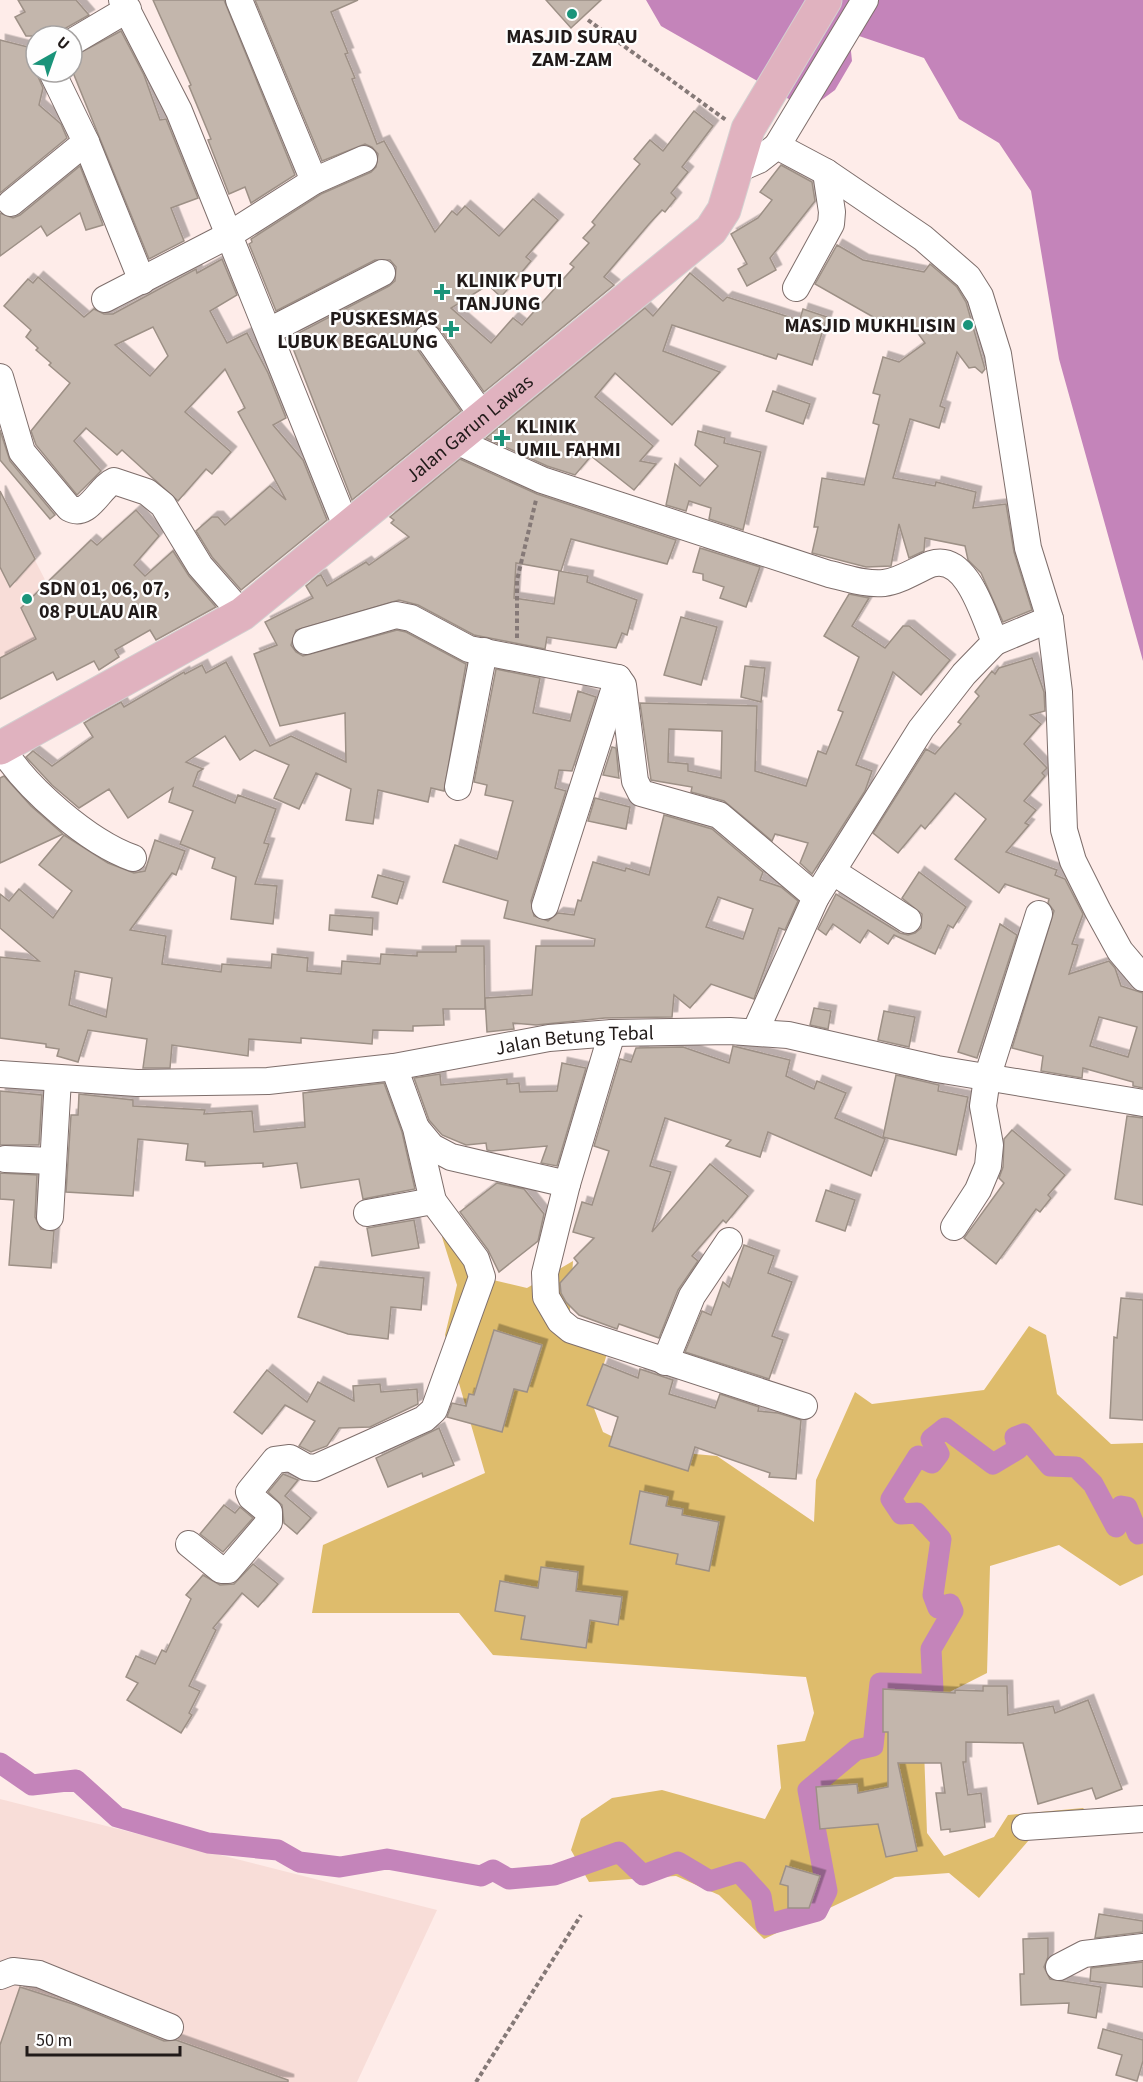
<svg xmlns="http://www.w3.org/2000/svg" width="1143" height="2082" font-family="'Source Sans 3',sans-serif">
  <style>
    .built { fill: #f8ddd8 }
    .forest { fill: #debc6c }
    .water { fill: #c484ba }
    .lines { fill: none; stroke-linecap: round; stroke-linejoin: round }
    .canal { stroke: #c484ba; stroke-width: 21 }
    .building { fill: #c3b6ac; stroke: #9d9086; stroke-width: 1.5; fill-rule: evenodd; filter: url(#shadow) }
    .minor-casing { stroke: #7e6e6b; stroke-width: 28 }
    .major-casing { stroke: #d3d1d1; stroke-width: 35 }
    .path { stroke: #857977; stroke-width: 4; stroke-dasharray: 4.5 3; stroke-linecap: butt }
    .minor { stroke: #fff; stroke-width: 26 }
    .major { stroke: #e0b2bf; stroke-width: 33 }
    .poi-dot { fill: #1a947a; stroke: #fefefe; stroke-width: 2 }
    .labels { text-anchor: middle; stroke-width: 4.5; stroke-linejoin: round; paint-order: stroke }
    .poi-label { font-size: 20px; font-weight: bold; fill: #211a19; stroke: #fefefe; text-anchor: start }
    .street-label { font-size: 20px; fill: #211a19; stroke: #fefefe }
  </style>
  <defs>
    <filter id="shadow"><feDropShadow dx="5.5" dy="-5.5" stdDeviation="0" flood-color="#0004"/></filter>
  </defs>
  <rect width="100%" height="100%" fill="#feece9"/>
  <g class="built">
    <path d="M17,525L88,664L57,680L53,673L0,699V533Z"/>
    <path d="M0,1799L437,1910L357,2082H0Z"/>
  </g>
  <path class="forest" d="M449,1216L493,1280L527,1288L573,1261L569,1325L609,1347L592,1403L603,1432L638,1449L717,1456L814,1522L816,1480L855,1392L872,1404L984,1390L1029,1326L1046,1335L1057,1394L1111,1444L1143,1443V1575L1120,1586L1059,1545L990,1566L987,1673L930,1702L923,1721L927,1833L944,1856L994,1837L1008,1815L1083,1808L1097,1822L1029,1840L979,1898L949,1873L895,1877L764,1939L719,1895L676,1876L589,1882L571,1850L581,1819L612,1798L662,1790L765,1819L781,1788L777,1745L805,1741L814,1713L806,1677L493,1655L459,1613H312L323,1545L485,1473L445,1335L457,1285L442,1237Z"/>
  <path class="water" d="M646,0H1143V661L1059,359L1031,191L999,143L959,119L924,58L859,36L850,42L852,61L835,90L808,110L661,26Z"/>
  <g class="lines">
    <path class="canal" d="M0,1763L32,1785L76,1780L117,1817L208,1843L278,1850L299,1862L340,1867L387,1859L481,1876L493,1870L509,1879L554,1875L619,1852L643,1875L678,1862L710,1881L739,1872L761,1896L766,1925L817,1911L827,1891L808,1790L856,1750L873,1746L880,1683L920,1684L933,1690L931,1649L953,1611L950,1604L938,1608L933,1595L941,1539L917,1513L901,1514L891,1499L918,1456L932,1463L939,1454L931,1439L945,1428L993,1464L1018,1449L1015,1437L1023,1434L1050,1466L1076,1467L1093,1484L1116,1527L1121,1506L1127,1507L1138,1534L1143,1529"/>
  </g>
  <g class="building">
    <path d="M18,0H76L89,15L64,29L58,36H26L15,17L25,12Z"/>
    <path d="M153,0H224L295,175L251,203L245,187L229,194L208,140L211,139L189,86L191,85Z"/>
    <path d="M255,0H358L331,12L348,53L345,54L355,78L352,79L377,144L384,141L435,232L452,211L457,215L465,206L499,236L533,199L558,220L526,257L531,261L501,297L488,285L451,308L491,343L513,318L522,325L574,267L570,264L589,243L583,238L595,225L592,222L640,164L634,159L650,140L663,151L694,111L713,126L682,167L688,172L671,193L676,198L665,212L662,210L649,224L604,277L614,285L484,392L440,329L427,323L419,326L414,332L415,346L461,411L352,500L289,338L389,286L395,281L396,267L390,260H375L276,311L249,244L252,242L251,239L321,194L371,172L376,167L378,154L372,147L365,144L322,161Z"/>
    <path d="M546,0H601L571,28Z"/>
    <path d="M121,31L144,75L160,120L166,119L198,198L171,208L184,241L149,259L72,70V57Z"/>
    <path d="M0,40L36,49V72L43,88L39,105L61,124L67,138L0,193Z"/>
    <path d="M781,165L812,182L815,201L770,258L776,270L747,286L738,269L747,264L731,234L758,218L772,200L760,192Z"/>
    <path d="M80,166L103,225L86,230L80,213L47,236L41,226L0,256V213L13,218L20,215Z"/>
    <path d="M837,245L863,260L924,272L930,264L957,287L966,302L985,369L982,373L975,367L969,368L957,352L940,406L945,408L939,428L910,419L893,478L935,486L936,482L976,492L973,508L1006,504L1014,552L1032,610L1003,622L981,573L968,560L965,546L925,538L924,551L909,558L899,524L891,566L866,567L812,553L818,527H814L822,478L864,485L879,425L873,423L880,395L873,393L883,357L899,362L925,343L909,321L883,317L882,322L815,284Z"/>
    <path d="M222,259L237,295L210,311L227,343L247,333L268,373L286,418L273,425L303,460L327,520L241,590L212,557L196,531L212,517H218L225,525L270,486L286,500L238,412L245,408L225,369L185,412L231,452L212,474L206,469L178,501L122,450L117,455L86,428L74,441L101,471L77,495L36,445L31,431L70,383L49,365L51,363L36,350L38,348L26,337L31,330L4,306L28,279L33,283L38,277L84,317L94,309L104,314H113L196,269L197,273ZM153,327L168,356L150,376L115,345Z"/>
    <path d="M690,273L723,301L727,297L792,318L800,319L803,309L827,317L812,365L778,354L776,359L672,325L663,351L720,372L672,425L615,373L595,397L653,446L640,461L656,464L634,490L591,456L575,475L547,466L486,438L645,308L653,316Z"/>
    <path d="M773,391L810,404L803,424L766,411Z"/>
    <path d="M0,430L10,461L55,515L50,519L0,460Z"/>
    <path d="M698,431L725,438L724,443L761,452L743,530L709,519L711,508L689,501L686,511L666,505L675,464L700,486L718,466L695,445Z"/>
    <path d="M460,459L537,494L676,540L667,564L571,539L561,571L516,563L514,598L554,604L559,571L588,576L587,582L637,600L627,635L622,633L616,648L547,637L545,649L474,635L418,605L399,600L296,630L291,645L296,652L303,656L397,630L406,632L466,664L444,791L431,788L428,802L378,790L373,824L346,820L351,789L316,773L299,809L274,798L289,765L255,750L240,760L225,736L186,762L203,769L198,772L193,786L235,803L238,795L276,809L264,843L269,844L255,884L277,886L273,924L231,919L236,877L212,868L215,858L180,844L193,811L169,802L173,788L128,818L109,789L79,808L52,785L26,757L33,751L52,766L93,737L84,723L89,720L121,702L124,707L184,672L185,674L202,665L206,673L226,662L270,746L291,736L346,762L345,713L280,726L254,654L277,645L265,622L313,598L306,586L318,576L321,575L327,586L366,562L369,565L409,537L391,523L394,520L390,517Z"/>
    <path d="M0,491L35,559L10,587L0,567Z"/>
    <path d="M136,510L159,536L134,565L145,576L173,551L189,576L216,607L156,640L150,630L115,650L119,657L99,670L94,661L57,680L53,672L0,699V658L36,639L21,608L91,540L97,545Z"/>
    <path d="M700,548L760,567L746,607L720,598L724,587L703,580V574L693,572Z"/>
    <path d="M849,594L869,598L852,626L885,648L903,626H909L950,660L921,695L893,672L856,765L872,771L865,791L812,874L800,863L808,843L775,834L772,841L724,801L691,792L692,787L651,780L640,703L757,706L755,771L806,786L818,751L826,754L843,712L838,710L859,657L824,636ZM669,729L722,731L721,778L688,771V764L668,762Z"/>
    <path d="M681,617L717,627L701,685L664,675Z"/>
    <path d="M1032,658L1044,692L1045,711L1030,715L1041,724L1024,744L1047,768L1042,773L1045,776L1024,801L1036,810L1025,823L1029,825L1006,852L1057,870L1055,875L1065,879L1083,914L1072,944L1078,945L1069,974L1109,961L1115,968L1121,986L1143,993V1088L1133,1086V1082L1083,1068L1082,1078L1041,1071L1043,1056L1012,1048L1054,911L1048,903L1049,899L1005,884L999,893L955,859L986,819L955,793L925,829L921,825L898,853L873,833L926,749L935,754L961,724L958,722L979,696L975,692L992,671L995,674L999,668ZM1099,1017L1137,1027L1128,1057L1090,1046Z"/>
    <path d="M745,666L765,668L761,702L741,697Z"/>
    <path d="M496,669L540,678L533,713L570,721L578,691L596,697L572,771L559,770L555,788L566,791L531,901L534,916L548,921L558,913L574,915L578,900L581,901L593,862L625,871L626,868L649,875L664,815L712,829L763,872L760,880L781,887L798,901L785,930L779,928L754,999L711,984L690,1008L674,995L672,1017L605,1018L536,1025L513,1023L514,1029L487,1032L485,998L532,995L536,946H594L595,939L504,918L508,901L443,882L455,845L497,859L513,801L485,795L487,785L474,782ZM718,897L753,909L743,939L706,927Z"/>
    <path d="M612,747L616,748L619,778L603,775Z"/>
    <path d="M4,776L31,806L63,834L0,863V778Z"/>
    <path d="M595,798L630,807L626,829L588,821Z"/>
    <path d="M64,835L108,863L134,873L145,871L155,840L185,851L176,875L172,873L130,930L166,936L162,964L221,972L222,964L271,968L272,954L308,958L307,971L341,974L342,961L380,964L381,954L417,956V952H456V946H484L485,1009H443L444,1025L413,1026V1031L373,1030L372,1044L301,1038V1043L249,1039L248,1056L172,1045L170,1068H143L147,1039L88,1030L78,1062L57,1056L59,1049L46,1047V1044L0,1038V957L39,961L0,928V894L9,901L19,889L53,918L72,891L39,865ZM75,971L112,978L106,1017L69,1005Z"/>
    <path d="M919,872L966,907L953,928L948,925L935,954L894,935L888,944L868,930L860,943L833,924L826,935L818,929L836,894L900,933L908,935L915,933L921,928L922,914L902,898Z"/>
    <path d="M378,875L404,882L397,904L372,897Z"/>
    <path d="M330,915L373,918L372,935L329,930Z"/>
    <path d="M1000,924L1017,935L977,1058L958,1052Z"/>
    <path d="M814,1008L831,1011L828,1029L810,1025Z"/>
    <path d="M884,1011L915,1017L909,1047L878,1040Z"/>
    <path d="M733,1046L790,1060L786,1076L814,1089L817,1081L846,1093L835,1118L885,1139L871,1176L768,1132L760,1157L726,1146L731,1140L665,1118L650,1166L671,1172L652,1232L710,1164L748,1196L726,1223L723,1220L692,1256L698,1261L678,1290L659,1338L619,1324L617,1329L579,1315L566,1302L561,1293L560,1283L578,1263L574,1258L594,1238L573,1232L582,1202L592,1205L609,1151L594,1146L620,1059L631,1062L636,1048L683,1047L729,1063Z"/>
    <path d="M562,1063L586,1068L557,1166L541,1163L547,1146L491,1151L487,1150L486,1143L466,1145L442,1135L429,1120L414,1078L440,1074L441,1085L507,1079V1084L519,1083L520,1092L557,1091Z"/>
    <path d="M896,1075L939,1085L938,1091L968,1097L956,1155L883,1137Z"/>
    <path d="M384,1083L402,1132L415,1189L363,1199L359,1179L301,1188L297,1163L263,1167V1163L205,1166V1162L186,1160L188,1144L138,1139L133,1196L66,1192L71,1115H78L79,1094L133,1100V1106L205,1110L204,1114L252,1111L254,1132L305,1127L303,1093Z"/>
    <path d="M0,1091L42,1095L39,1145H0Z"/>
    <path d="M1127,1116L1143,1118V1205L1115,1199Z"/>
    <path d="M1012,1130L1065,1175L1048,1195L1051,1198L1040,1212L1036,1209L996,1264L964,1238L1004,1183L999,1178L1003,1167L1004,1139Z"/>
    <path d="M0,1173L37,1175L35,1217L41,1229L54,1231L51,1268L9,1265L14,1200L0,1199Z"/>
    <path d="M497,1183L524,1189L544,1214L538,1241L499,1272L488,1250L460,1212Z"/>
    <path d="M826,1190L855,1200L845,1231L816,1221Z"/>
    <path d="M414,1220L419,1248L372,1256L367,1228Z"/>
    <path d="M744,1245L774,1256L768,1273L792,1282L772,1336L783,1340L769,1379L685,1352L702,1311L711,1315L723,1282L729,1287Z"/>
    <path d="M315,1267L424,1278L421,1310L391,1307L388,1339L348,1334L298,1317Z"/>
    <path d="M1121,1298L1143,1300V1420L1110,1418L1114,1337L1117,1338Z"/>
    <path d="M494,1330L542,1345L527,1392L514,1389L502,1432L447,1417L452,1403L466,1406L469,1394L474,1395Z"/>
    <path d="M603,1364L638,1378L640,1369L673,1380L669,1394L715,1408L720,1394L759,1407L758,1411L778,1413L801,1420L796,1479L769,1477L770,1473L695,1447L688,1471L609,1446L618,1417L587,1405Z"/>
    <path d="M267,1370L307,1402L318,1382L354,1401L353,1386L380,1384L381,1392L417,1389L418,1404L370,1427L339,1428L327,1446L311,1452L299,1446L315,1421L285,1405L262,1434L234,1412Z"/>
    <path d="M439,1428L454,1465L423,1477L422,1473L388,1487L376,1458Z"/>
    <path d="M283,1474L298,1480L285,1496L311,1518L297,1534L284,1523L282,1505L268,1492Z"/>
    <path d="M640,1491L668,1497L666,1506L683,1509L682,1515L719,1522L709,1571L676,1564L678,1554L630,1544Z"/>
    <path d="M224,1505L235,1513L240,1507L253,1518L223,1552L200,1534Z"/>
    <path d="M253,1564L278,1584L258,1607L242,1593L213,1628L216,1630L189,1686L200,1691L189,1713L192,1715L181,1733L127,1700L138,1683L126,1677L136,1656L155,1664L162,1650L166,1652L191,1599L186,1595L203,1575L220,1585L234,1584Z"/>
    <path d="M541,1567L578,1572L576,1591L622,1597L618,1625L590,1620L586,1648L521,1639L525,1616L495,1611L500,1581L538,1588Z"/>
    <path d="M983,1686H1007L1008,1715L1053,1706L1055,1713L1088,1700L1122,1789L1096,1799L1092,1788L1038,1804L1023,1743L966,1742V1762H963L968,1795L981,1793L985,1827L950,1832V1829L941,1830L936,1793H945L941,1763H898L917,1851L886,1857L878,1824L820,1829L816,1787L857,1784L858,1793L888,1787V1732H883V1689L955,1693V1690L983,1691Z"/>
    <path d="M786,1866L820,1876L809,1908H788V1886L780,1884Z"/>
    <path d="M1099,1914L1143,1921V1932L1095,1938Z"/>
    <path d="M1048,1938V1957L1044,1967L1050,1979L1101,1987L1096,2018L1068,2013L1069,2003L1021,2005L1020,1974H1024L1023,1939Z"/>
    <path d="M1143,1962V1987L1090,1981L1091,1968Z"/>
    <path d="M20,1987L76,2005L164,2041L176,2040L288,2080V2082H0V2045Z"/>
    <path d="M1103,2029L1143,2040V2061L1137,2081L1116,2075L1122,2055L1098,2048Z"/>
  </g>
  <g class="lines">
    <defs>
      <g id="minor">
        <path d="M122,0L179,111L346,526"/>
        <path d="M239,0L314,181"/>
        <path d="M72,42L128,9"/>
        <path d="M52,72L86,142L142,281"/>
        <path d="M777,146L865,0"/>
        <path d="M736,170L759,160L777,146L826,172L923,238L968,277L980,296L998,354L1028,548L1050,619L1059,692L1064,830L1073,861L1098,911L1120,951L1143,978"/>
        <path d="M11,203L86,142"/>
        <path d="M796,288L831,224L832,212L826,172"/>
        <path d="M105,299L229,235L314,181L364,159"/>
        <path d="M269,331L382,273"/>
        <path d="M428,338L482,415"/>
        <path d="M0,377L22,452L69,508C89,519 99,487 114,481L147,492L163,505L200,566L242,614"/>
        <path d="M452,439L542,480L829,574C847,578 866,585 884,583C900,581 916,570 931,564C967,552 984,617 995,642L964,674L921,729L816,897L755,1032"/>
        <path d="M306,641L396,615L411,618L469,649L618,678L623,685L635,781L641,793L719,815L816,897"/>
        <path d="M995,642L1050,619"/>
        <path d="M1,747C26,788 88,842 133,858"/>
        <path d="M458,787L484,651"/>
        <path d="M832,871L908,920"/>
        <path d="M545,906L618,678"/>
        <path d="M612,1033L567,1184L545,1273L546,1297L560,1321L571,1330L804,1406"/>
        <path id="s1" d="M0,1074L137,1083L268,1081L394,1067L549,1038L612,1033L730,1031L788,1035L937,1069L1143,1103"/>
        <path d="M417,1129L432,1147L451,1157L567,1184"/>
        <path d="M5,1159L53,1161"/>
        <path d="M367,1213L433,1201L416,1128L394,1067"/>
        <path d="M50,1217L58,1079"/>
        <path d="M954,1227L978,1190L988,1166L990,1145L983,1106L987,1078L1039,914"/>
        <path d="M665,1362L692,1296L729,1241"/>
        <path d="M189,1544L221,1570H228L269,1522V1512L251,1497L249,1492L275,1460L290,1458L306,1467L315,1468L424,1419L434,1410L482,1277L476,1259L433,1201"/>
        <path d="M1025,1827L1143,1819"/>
        <path d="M1059,1967L1084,1954L1143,1947"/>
        <path d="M0,1976L13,1971L39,1974L170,2027"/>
      </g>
      <g id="major">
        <path id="s2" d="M0,748L242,614L711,230L724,210L748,129L825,0"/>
      </g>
    </defs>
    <use href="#minor" class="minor-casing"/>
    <use href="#major" class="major-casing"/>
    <g class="path">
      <path d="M588,20L726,120"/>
      <path d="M517,638V580L536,500"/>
      <path d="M476,2082L581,1915"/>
    </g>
    <use href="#minor" class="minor"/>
    <use href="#major" class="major"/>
  </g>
  <g class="poi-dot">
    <circle cx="572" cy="14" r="6"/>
    <path d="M439 283h6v6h6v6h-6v6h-6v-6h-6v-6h6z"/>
    <circle cx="968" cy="325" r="6"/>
    <path d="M448 320h6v6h6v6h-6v6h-6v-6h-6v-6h6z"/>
    <path d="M499 429h6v6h6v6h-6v6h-6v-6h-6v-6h6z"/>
    <circle cx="27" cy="599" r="6"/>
  </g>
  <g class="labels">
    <g class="poi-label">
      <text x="572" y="43" text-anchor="middle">MASJID SURAU<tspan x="572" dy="23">ZAM-ZAM</tspan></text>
      <text x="456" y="287">KLINIK PUTI<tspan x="456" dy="23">TANJUNG</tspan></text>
      <text x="438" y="325" text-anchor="end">PUSKESMAS<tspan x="438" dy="23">LUBUK BEGALUNG</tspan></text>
      <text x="956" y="332" text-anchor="end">MASJID MUKHLISIN</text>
      <text x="516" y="433">KLINIK<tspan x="516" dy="23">UMIL FAHMI</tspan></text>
      <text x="39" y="595">SDN 01, 06, 07,<tspan x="39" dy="23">08 PULAU AIR</tspan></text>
    </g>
    <g class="street-label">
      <text dy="7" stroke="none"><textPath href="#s2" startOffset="570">Jalan Garun Lawas</textPath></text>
      <text dy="7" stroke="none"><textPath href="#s1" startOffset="578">Jalan Betung Tebal</textPath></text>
    </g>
  </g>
  <g transform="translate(54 54) rotate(40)"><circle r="28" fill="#fefefe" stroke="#a6a3a2" stroke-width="1.5"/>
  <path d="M0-4.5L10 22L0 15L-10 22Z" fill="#1a947a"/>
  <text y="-9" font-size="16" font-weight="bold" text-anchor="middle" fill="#211a19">U</text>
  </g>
  <path d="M27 2046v9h153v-9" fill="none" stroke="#211a19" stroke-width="3"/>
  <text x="36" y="2046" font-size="18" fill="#211a19" stroke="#fefefe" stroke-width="4.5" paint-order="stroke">50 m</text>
</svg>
